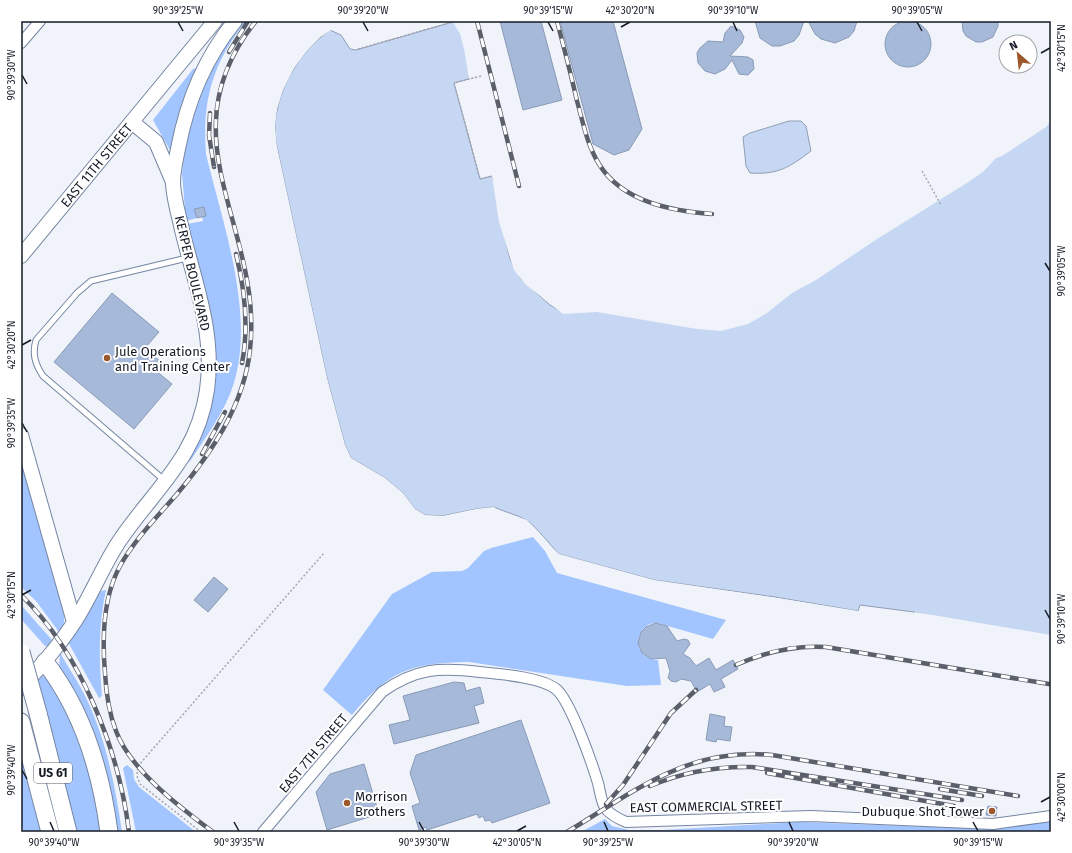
<svg xmlns="http://www.w3.org/2000/svg" width="1072" height="853" font-family="'Fira Sans',sans-serif">
  <style>
    .green { fill: #a3c5ff }
    .water { fill: #c6d7f4; stroke: #919eb6 }
    .pier { fill: #f0f3fa }
    .building { fill: #a7b9d8; stroke: #899ab8 }
    .lines { fill: none; stroke-linecap: round; stroke-linejoin: round }
    .lane-casing { stroke: #7485a2; stroke-width: 7 }
    .street-casing { stroke: #7485a2; stroke-width: 12 }
    .secondary-casing { stroke: #7485a2; stroke-width: 16 }
    .highway-casing { stroke: #7485a2; stroke-width: 19 }
    .path { stroke: #a2a6af; stroke-width: 1.5; stroke-dasharray: 2 2; stroke-linecap: butt }
    .lane { stroke: #fff; stroke-width: 5 }
    .street { stroke: #fff; stroke-width: 10 }
    .secondary { stroke: #fff; stroke-width: 14 }
    .highway { stroke: #fff; stroke-width: 17 }
    .rail-casing { stroke: #5a5f6a; stroke-width: 4.5 }
    .rail { stroke: #fff; stroke-width: 3; stroke-dasharray: 9; stroke-linecap: butt }
    .highway-bridge-casing { stroke: #7485a2; stroke-width: 19; stroke-linecap: butt }
    .highway-bridge { stroke: #fff; stroke-width: 17 }
    .ticks { fill: none; stroke: #141a26; stroke-width: 1.5 }
    .poi-dot { fill: #9c572b; stroke: #fff; stroke-width: 1.5 }
    .labels { text-anchor: middle; stroke-width: 4; stroke-linejoin: round; paint-order: stroke }
    .shield { fill: #fff; stroke: #5a5f67; stroke-width: 1 }
    .shield-label { font-size: 12px; font-weight: bold; fill: #141a26 }
    .street-label { font-size: 13px; fill: #141a26; stroke: #fff }
    .poi-label { font-size: 13px; fill: #141a26; stroke: #fff; text-anchor: start }
    .neatline { fill: none; stroke: #141a26; stroke-width: 1.5 }
    .ticks-label { font-size: 10px; text-anchor: middle; fill: #141a26 }
  </style>
  <rect width="100%" height="100%" fill="#f0f3fa"/>
  <g class="green">
    <path d="M239,21L245,22C212,65 202,101 206,154C223,225 255,312 234,383C225,412 205,438 189,463L211,399L187,224L203,221L202,217L206,216L204,207L195,209L197,218L186,221L182,174L188,124L203,79Z"/>
    <path d="M197,68L171,152L153,120L193,69Z"/>
    <path d="M21,462L64,612V623L59,632L36,601L21,587Z"/>
    <path d="M533,537L545,551L557,573L726,620L713,639C699,635 685,631 671,627C666,626 662,623 656,623C633,624 632,660 658,660L661,685L627,686L469,662C411,663 390,670 352,715L323,690L392,594L432,572L462,571L468,568L484,551L491,548Z"/>
    <path d="M106,590C98,625 99,660 102,696L99,698L68,642L101,591Z"/>
    <path d="M21,605L52,640L48,646H45L21,619Z"/>
    <path d="M60,653C67,665 75,677 82,690C105,733 115,784 122,832H115L59,668Z"/>
    <path d="M42,676L47,677L66,705L82,744L105,832H77L38,679Z"/>
    <path d="M21,754L42,832H24L21,824Z"/>
    <path d="M127,765L133,770L134,779L139,787L196,832H136L123,768Z"/>
    <path d="M605,819L612,826L629,830H663L799,822L986,829L1051,822V832H581Z"/>
  </g>
  <g class="water">
    <path d="M456,21L476,77L454,83L480,179L492,176L501,206L500,219L510,259L521,279L550,305L562,312L596,308L693,327L719,329L739,323L960,183L1041,123L1051,113V641L914,612L860,605L858,611L775,597L654,580L559,554C551,546 533,523 526,520C516,514 504,512 494,507L476,509L442,516L425,515L415,509L403,493L385,478L351,458L345,445L327,378L277,147C276,140 275,133 275,126C277,89 300,51 330,30L341,35L350,49L356,50Z"/>
    <path d="M789,121H801L806,126L811,151C790,167 778,175 750,173L746,166L743,137L750,133Z"/>
  </g>
  <g class="pier">
    <path d="M464,21L478,77L469,79L464,49L460,34L453,22Z"/>
    <path d="M329,28L333,29L320,37L306,52L294,68L283,90L277,109L275,127L277,147L327,378L345,445L351,458L385,478L403,493L415,509L425,515L443,516L476,509L494,507L499,511L527,520L548,544L559,554L654,580L777,598L858,611V613L775,599L654,582L559,556L547,546L526,522L498,512L493,509L477,511L443,518L424,517L414,511L402,495L383,479L350,460L343,445L317,342L275,148L273,127L275,109L282,89L292,67L304,50L319,36Z"/>
    <path d="M1051,111V121L1046,127L1002,156L996,158L984,171L970,181L874,241L816,280L792,293L767,313L748,324L721,331L697,329L597,312L563,314L525,284L514,270L499,222L492,176L494,175L503,206L502,218L512,259L523,278L551,303L562,310L597,306L653,314L693,325L719,327L739,321L755,312L939,189L959,181L976,168L988,154L1040,121Z"/>
    <path d="M915,612L1051,635V643L914,623Z"/>
  </g>
  <g class="building">
    <path d="M500,21H541L562,100L523,110Z"/>
    <path d="M560,21H613L642,129L629,150L614,155L593,144Z"/>
    <path d="M755,21H804L799,35L794,41L780,46H772L760,38Z"/>
    <path d="M808,21H857L854,31L849,37L835,43L821,39L815,34Z"/>
    <path d="M962,21H998V26L993,37L982,42H976L966,36L963,31Z"/>
    <circle cx="908" cy="44" r="23"/>
    <path d="M731,26L740,30L744,37L742,43L730,56L748,57L753,60L754,69L748,75L739,74L732,60L725,69L715,74L705,71L698,63L697,53L700,48L708,41L723,42L725,33Z"/>
    <path d="M204,207L206,216L197,218L194,209Z"/>
    <path d="M112,293L159,332L145,348L161,362L155,370L172,384L134,429L54,362Z"/>
    <path d="M214,577L228,589L208,612L194,600Z"/>
    <path d="M656,623L667,626L677,641L684,639L688,640L690,644L683,654L690,658L696,666L709,658L716,670L733,660L738,669L721,679L725,687L714,692L710,684L697,692L691,681L681,679L676,682L671,681L668,678L670,671L666,658L651,659L642,653L638,643L641,632L646,627Z"/>
    <path d="M454,682L464,683L466,691L480,687L484,703L474,706L479,723L394,744L389,725L410,720L403,696Z"/>
    <path d="M710,714L725,717L724,726L732,727L730,741L717,739L716,742L706,740Z"/>
    <path d="M521,720L550,803L492,823L490,820L485,821L483,816L479,818L477,814L427,830L426,827L419,830L412,806L420,803L410,773L416,755Z"/>
    <path d="M364,764L379,814L327,830L316,792L330,774Z"/>
    <path d="M988,806L997,807L996,816L986,815Z"/>
  </g>
  <g class="lines">
    <defs>
      <path id="lane" d="M164,480L43,376C35,364 32,354 36,340L77,293L91,281L187,258"/>
      <g id="street">
        <path d="M21,43L40,21"/>
        <path d="M263,832L382,692C416,668 440,667 480,672C499,674 541,677 556,689C570,700 592,763 598,783C600,790 601,803 606,809C611,815 619,819 626,822L811,816L993,824L1051,816"/>
      </g>
      <g id="secondary">
        <path d="M132,122L156,142L173,182"/>
        <path id="s1" d="M21,256L215,21"/>
        <path d="M21,435L74,622"/>
        <path d="M21,688C40,667 59,646 75,621C91,596 102,568 118,543C153,490 197,459 207,390C215,333 195,284 182,230C179,215 173,197 173,182C173,171 176,159 178,149C187,101 204,59 235,21"/>
      </g>
      <g id="highway">
        <path d="M45,662C83,711 101,771 109,832"/>
        <path d="M38,713L68,832"/>
        <path d="M21,722L50,832"/>
      </g>
    </defs>
    <use href="#lane" class="lane-casing"/>
    <use href="#street" class="street-casing"/>
    <use href="#secondary" class="secondary-casing"/>
    <use href="#highway" class="highway-casing"/>
    <g class="path">
      <path d="M358,49L456,21"/>
      <path d="M481,76L454,83L480,179L492,176"/>
      <path d="M922,171L941,205"/>
      <path d="M201,832L140,784L137,776L138,766L324,553"/>
    </g>
    <use href="#lane" class="lane"/>
    <use href="#street" class="street"/>
    <use href="#secondary" class="secondary"/>
    <use href="#highway" class="highway"/>
    <defs>
      <g id="rail">
        <path d="M477,21L519,186"/>
        <path d="M557,21C564,48 571,74 577,101C583,122 587,145 599,164C622,202 672,211 712,214"/>
        <path d="M229,52L248,21"/>
        <path d="M210,113L209,135L214,167"/>
        <path d="M236,254C245,290 249,327 242,363"/>
        <path d="M202,454L225,412"/>
        <path d="M21,595C81,653 119,750 129,832"/>
        <path d="M736,665C765,652 794,645 826,647L1049,684"/>
        <path d="M767,773L954,806"/>
        <path d="M650,786C683,772 717,766 752,767L962,800"/>
        <path d="M940,789L982,796"/>
        <path d="M606,804L623,785L671,713L696,690"/>
        <path d="M213,832C180,807 131,771 116,731C109,713 106,692 105,673C102,638 103,597 120,566C135,539 157,517 177,494C212,452 244,405 250,350C264,227 162,138 256,21"/>
        <path d="M567,832C635,791 688,747 772,755L1018,796"/>
      </g>
    </defs>
    <use href="#rail" class="rail-casing"/>
    <use href="#rail" class="rail"/>
    <defs>
      <path id="highway-bridge" d="M21,652L38,713"/>
    </defs>
    <use href="#highway-bridge" class="highway-bridge-casing"/>
    <use href="#highway-bridge" class="highway-bridge"/>
  </g>
  <path class="ticks" d="M178,22L183,31M363,22L368,31M548,22L553,31M733,22L737,31M917,22L922,31M621,27L630,22M1041,53L1050,48M22,75L27,84M1045,263L1050,271M22,345L31,340M22,423L27,432M22,595L31,590M1045,610L1050,619M22,770L27,779M1041,802L1050,797M50,822L54,831M234,822L239,831M419,822L424,831M604,822L608,831M789,822L793,831M973,822L978,831M517,831L526,826"/>
  <g class="poi-dot">
    <circle cx="107" cy="358" r="4"/>
    <circle cx="347" cy="803" r="4"/>
    <circle cx="992" cy="811" r="4"/>
  </g>
  <g class="labels">
    <rect class="shield" x="34" y="763" width="38" height="20" rx="3"/>
    <g class="shield-label">
      <text x="53" y="777">US 61</text>
    </g>
    <g class="street-label">
      <text dy="5" stroke="none"><textPath href="#s1" startOffset="118">EAST 11TH STREET</textPath></text>
      <text transform="translate(193 273) rotate(77)" y="5">KERPER BOULEVARD</text>
      <text transform="translate(313 753) rotate(-50)" y="5">EAST 7TH STREET</text>
      <text transform="translate(706 806) rotate(-1)" y="5">EAST COMMERCIAL STREET</text>
    </g>
    <g class="poi-label">
      <text x="115" y="356">Jule Operations<tspan x="115" dy="15">and Training Center</tspan></text>
      <text x="355" y="801">Morrison<tspan x="355" dy="15">Brothers</tspan></text>
      <text x="984" y="816" text-anchor="end">Dubuque Shot Tower</text>
    </g>
  </g>
  <rect width="1072" height="853" fill="none" stroke="#ffffff" stroke-width="44"/>
  <g transform="translate(1018 54) rotate(332)"><circle r="19" fill="#ffffff" stroke="#a1a3a8"/>
  <path d="M0-3L7 15L0 10L-7 15Z" fill="#9c572b"/>
  <text y="-6" font-size="11" font-weight="bold" text-anchor="middle" fill="#141a26">N</text>
  </g>
  <rect x="22" y="22" width="1028" height="809" class="neatline"/>
  <g class="ticks-label">
    <text x="178" y="14">90°39'25"W</text>
    <text x="363" y="14">90°39'20"W</text>
    <text x="548" y="14">90°39'15"W</text>
    <text x="630" y="14">42°30'20"N</text>
    <text x="733" y="14">90°39'10"W</text>
    <text x="917" y="14">90°39'05"W</text>
    <text transform="translate(1061 48) rotate(-90)" y="4">42°30'15"N</text>
    <text transform="translate(11 75) rotate(-90)" y="4">90°39'30"W</text>
    <text transform="translate(1061 271) rotate(-90)" y="4">90°39'05"W</text>
    <text transform="translate(11 345) rotate(-90)" y="4">42°30'20"N</text>
    <text transform="translate(11 423) rotate(-90)" y="4">90°39'35"W</text>
    <text transform="translate(11 595) rotate(-90)" y="4">42°30'15"N</text>
    <text transform="translate(1061 619) rotate(-90)" y="4">90°39'10"W</text>
    <text transform="translate(11 770) rotate(-90)" y="4">90°39'40"W</text>
    <text transform="translate(1061 797) rotate(-90)" y="4">42°30'00"N</text>
    <text x="54" y="846">90°39'40"W</text>
    <text x="239" y="846">90°39'35"W</text>
    <text x="424" y="846">90°39'30"W</text>
    <text x="517" y="846">42°30'05"N</text>
    <text x="608" y="846">90°39'25"W</text>
    <text x="793" y="846">90°39'20"W</text>
    <text x="978" y="846">90°39'15"W</text>
  </g>
</svg>
